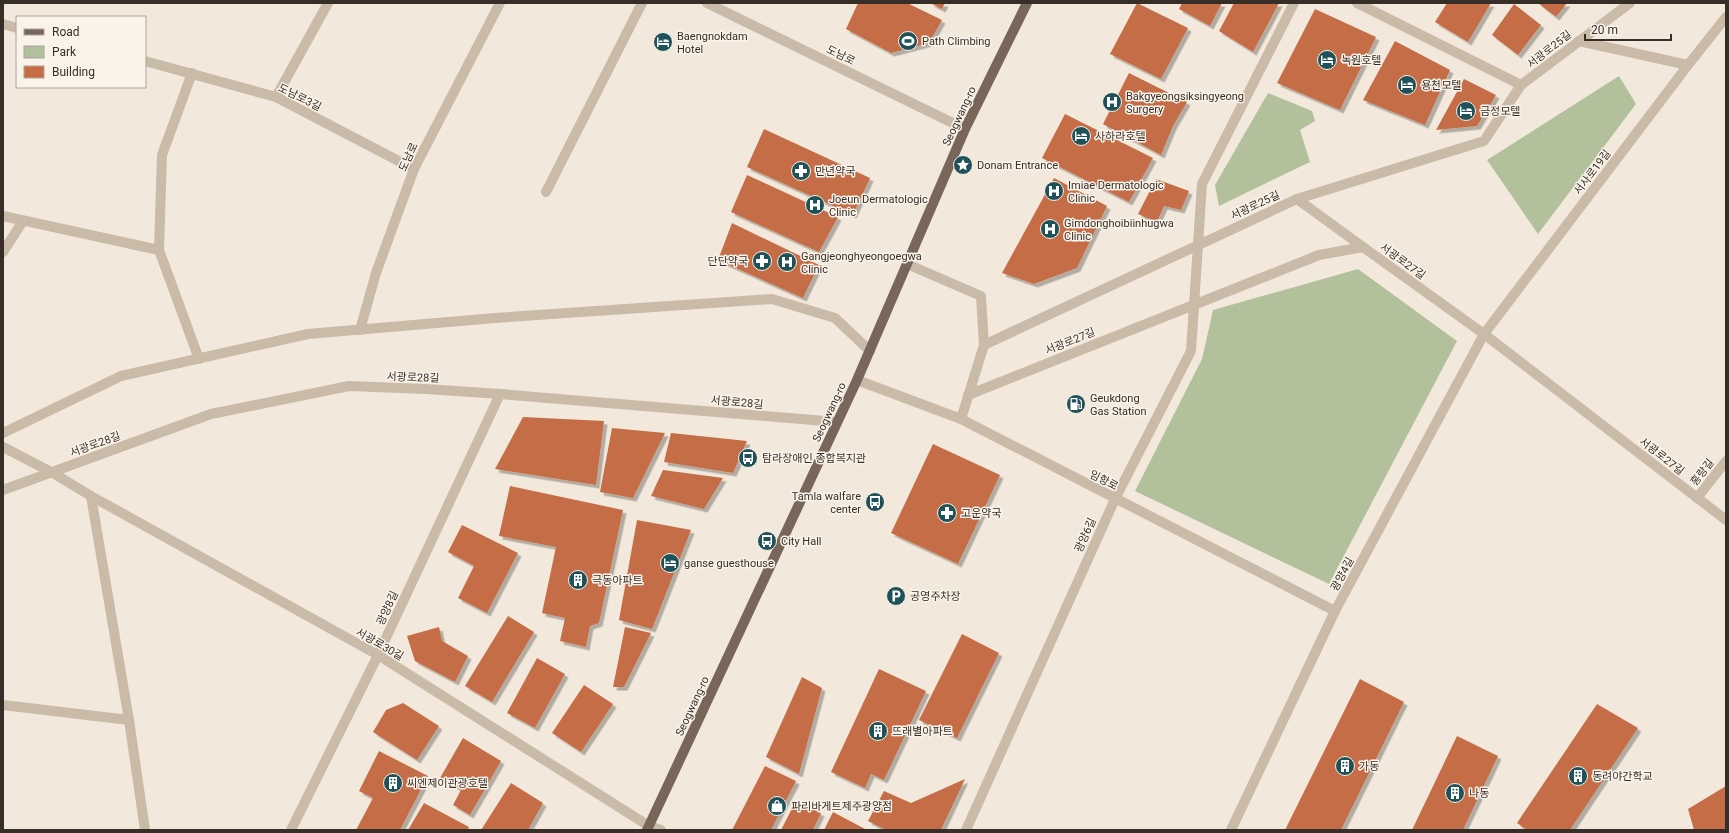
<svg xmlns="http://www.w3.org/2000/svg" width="1729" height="833" font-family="Roboto,'Noto Sans KR',sans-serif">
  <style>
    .green { fill: #b2c19c }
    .building { fill: #c56d47; filter: url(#shadow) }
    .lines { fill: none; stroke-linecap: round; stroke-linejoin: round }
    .minor { stroke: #cabaa8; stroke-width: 10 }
    .major { stroke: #79665a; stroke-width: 10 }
    .labels { text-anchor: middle; stroke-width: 3; stroke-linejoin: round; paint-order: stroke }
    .poi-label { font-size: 11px; fill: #372e28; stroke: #f9f3e9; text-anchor: start }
    .street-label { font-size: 11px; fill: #372e28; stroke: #f9f3e9 }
  </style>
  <defs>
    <filter id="shadow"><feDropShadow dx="3.5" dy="3.5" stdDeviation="0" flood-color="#0004"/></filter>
  </defs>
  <rect width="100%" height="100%" fill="#f2e9dc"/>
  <g class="green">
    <path d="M1619,76L1636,104L1538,234L1487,160Z"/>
    <path d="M1268,93L1312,111L1315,121L1300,130L1310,162L1219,206L1215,185Z"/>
    <path d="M1358,269L1457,341L1329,584L1135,491L1202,359L1213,310Z"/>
  </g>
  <g class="building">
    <path d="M858,3H907L942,20L929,43L891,53L846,29Z"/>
    <path d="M930,3H945L942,9Z"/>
    <path d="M1137,3L1188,28L1161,79L1110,54Z"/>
    <path d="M1182,3H1222L1210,26L1179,9Z"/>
    <path d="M1234,3H1279L1253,52L1219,31Z"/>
    <path d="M1447,3H1491L1468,42L1435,22Z"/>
    <path d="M1538,3H1567L1556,17Z"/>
    <path d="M1514,4L1541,25L1518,55L1492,35Z"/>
    <path d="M1315,9L1376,37L1340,110L1277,83Z"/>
    <path d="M1395,41L1450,70L1425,125L1363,100Z"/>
    <path d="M1129,73L1187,102L1173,126L1161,155L1103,124Z"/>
    <path d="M1464,79L1496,95L1477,126L1436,130Z"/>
    <path d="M1065,114L1153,158L1129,202L1042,158Z"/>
    <path d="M764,129L870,178L853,215L747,167Z"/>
    <path d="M747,175L838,217L819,252L731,212Z"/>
    <path d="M1054,178L1107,206L1077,268L1034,284L1002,273Z"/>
    <path d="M1156,179L1189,191L1181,210L1164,206L1157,222L1138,214Z"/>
    <path d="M732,223L819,265L803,298L718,260Z"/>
    <path d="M523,417L604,421L596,485L495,469Z"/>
    <path d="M612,428L665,433L633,498L600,492Z"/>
    <path d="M671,433L747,441L733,473L664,462Z"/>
    <path d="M933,444L1000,475L958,564L891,533Z"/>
    <path d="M663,470L723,478L704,509L651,496Z"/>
    <path d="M510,486L623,510L599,623L590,626L586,647L560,641L565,618L542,613L556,547L499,536Z"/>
    <path d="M637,520L691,530L652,629L619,620Z"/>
    <path d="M462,525L518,553L487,613L458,598L474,566L448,552Z"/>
    <path d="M508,616L534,632L492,702L465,686Z"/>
    <path d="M439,627L442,641L468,656L455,682L415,661L407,636Z"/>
    <path d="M625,627L651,633L624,687H613Z"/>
    <path d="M962,634L999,653L957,738L919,720Z"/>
    <path d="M537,658L565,674L535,728L507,713Z"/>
    <path d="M879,669L926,691L884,780L871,774L865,788L831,772Z"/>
    <path d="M802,677L822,688L799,774L766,757Z"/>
    <path d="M1360,679L1404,702L1341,830H1285Z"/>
    <path d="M584,685L613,704L581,752L552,733Z"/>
    <path d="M403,703L439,726L417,760L373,732L386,710Z"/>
    <path d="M1597,704L1638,728L1570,830H1527L1517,823Z"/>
    <path d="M1457,736L1498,756L1463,830H1412Z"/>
    <path d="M463,738L501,761L470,815L453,805L461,790L440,778Z"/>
    <path d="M379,751L428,776L400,830H356L373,798L359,791Z"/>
    <path d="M765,766L796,781L771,830H732Z"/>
    <path d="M965,779L941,830H886L868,821L884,791L911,803Z"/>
    <path d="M511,783L543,803L528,830H481Z"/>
    <path d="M1726,786V830H1694L1688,809Z"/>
    <path d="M796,801L821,813L813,830H781Z"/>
    <path d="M424,803L469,827L467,830H408Z"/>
    <path d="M833,812L867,830H824Z"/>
  </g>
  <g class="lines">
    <g class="minor">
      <path d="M707,3L965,129"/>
      <path d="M1357,3L1521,85"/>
      <path d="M3,24L17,28"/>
      <path d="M1579,41L1688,65"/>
      <path d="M145,61L276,97L414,169"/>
      <path d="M276,97L328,3"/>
      <path d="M546,192L642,3"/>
      <path d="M1297,199L1363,247"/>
      <path d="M3,216L159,250L199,359"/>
      <path d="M159,250L162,155L192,73"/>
      <path d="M3,252L23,221"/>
      <path d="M907,264L981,296L984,345L961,419"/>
      <path d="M360,330L376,273L414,169L500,3"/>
      <path d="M984,345L1297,199L1484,141L1521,85L1630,3"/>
      <path d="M857,380L961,419L1335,611"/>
      <path d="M968,395L1319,255L1363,247L1484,334L1726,520"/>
      <path d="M3,433L121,376L308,334L495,318L772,299L835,318L870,351"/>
      <path d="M3,447L53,473L91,496L378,655L649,826L661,830"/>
      <path d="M3,490L211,414L349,386L426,389L500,394L837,422"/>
      <path d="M91,496L129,720L145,830"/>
      <path d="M1697,498L1726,461"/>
      <path d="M3,705L129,720"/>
      <path d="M291,830L378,655L500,394"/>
      <path d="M966,830L1115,499L1191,351L1202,184L1294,3"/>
      <path d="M1231,830L1335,611L1484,334L1688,65L1726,17"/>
    </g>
    <path class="major" d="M647,830L857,380L965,129L1027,3"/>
  </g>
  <defs>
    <symbol id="stadium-disc" viewBox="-11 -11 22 22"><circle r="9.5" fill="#1e5158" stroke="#f9f3e9"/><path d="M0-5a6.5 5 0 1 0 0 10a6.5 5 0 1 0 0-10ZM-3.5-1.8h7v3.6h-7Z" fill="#fff"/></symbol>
    <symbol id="hotel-disc" viewBox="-11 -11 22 22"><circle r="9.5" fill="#1e5158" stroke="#f9f3e9"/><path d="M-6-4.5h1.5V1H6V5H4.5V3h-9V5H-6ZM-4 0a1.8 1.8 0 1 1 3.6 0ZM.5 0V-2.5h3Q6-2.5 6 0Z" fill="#fff"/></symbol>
    <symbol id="hospital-disc" viewBox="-11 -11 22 22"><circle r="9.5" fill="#1e5158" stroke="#f9f3e9"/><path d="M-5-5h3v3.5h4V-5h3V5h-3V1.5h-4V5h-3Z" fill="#fff"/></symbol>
    <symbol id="sight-disc" viewBox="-11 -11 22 22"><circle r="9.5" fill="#1e5158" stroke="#f9f3e9"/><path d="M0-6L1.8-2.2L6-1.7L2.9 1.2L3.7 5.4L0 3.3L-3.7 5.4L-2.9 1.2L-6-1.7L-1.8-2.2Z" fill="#fff"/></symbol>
    <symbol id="pharmacy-disc" viewBox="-11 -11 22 22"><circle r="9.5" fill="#1e5158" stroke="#f9f3e9"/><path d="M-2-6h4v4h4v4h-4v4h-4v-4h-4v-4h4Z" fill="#fff"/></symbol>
    <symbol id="fuel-disc" viewBox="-11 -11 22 22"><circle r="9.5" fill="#1e5158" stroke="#f9f3e9"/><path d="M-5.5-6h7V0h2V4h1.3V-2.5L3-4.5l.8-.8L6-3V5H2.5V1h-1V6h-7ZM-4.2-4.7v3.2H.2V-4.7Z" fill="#fff"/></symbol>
    <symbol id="bus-disc" viewBox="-11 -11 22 22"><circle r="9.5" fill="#1e5158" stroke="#f9f3e9"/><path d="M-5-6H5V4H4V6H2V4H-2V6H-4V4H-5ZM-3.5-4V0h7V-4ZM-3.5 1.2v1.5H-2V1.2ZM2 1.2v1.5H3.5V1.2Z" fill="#fff"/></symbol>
    <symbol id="building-disc" viewBox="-11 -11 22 22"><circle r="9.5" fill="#1e5158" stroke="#f9f3e9"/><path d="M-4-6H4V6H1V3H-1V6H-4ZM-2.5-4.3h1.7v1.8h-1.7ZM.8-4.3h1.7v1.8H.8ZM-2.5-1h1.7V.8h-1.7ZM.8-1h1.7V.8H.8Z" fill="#fff"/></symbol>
    <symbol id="parking-disc" viewBox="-11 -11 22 22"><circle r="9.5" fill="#1e5158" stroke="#f9f3e9"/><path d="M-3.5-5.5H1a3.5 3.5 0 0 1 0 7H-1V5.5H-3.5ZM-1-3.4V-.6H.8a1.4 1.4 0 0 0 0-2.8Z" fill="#fff"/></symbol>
    <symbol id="shop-disc" viewBox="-11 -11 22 22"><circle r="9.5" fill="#1e5158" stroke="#f9f3e9"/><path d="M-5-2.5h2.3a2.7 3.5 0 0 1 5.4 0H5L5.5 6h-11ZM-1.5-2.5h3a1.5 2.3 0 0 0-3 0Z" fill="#fff"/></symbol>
  </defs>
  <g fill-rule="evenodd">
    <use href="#stadium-disc" x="897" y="30" width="22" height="22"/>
    <use href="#hotel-disc" x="652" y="31" width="22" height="22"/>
    <use href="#hotel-disc" x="1316" y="49" width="22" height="22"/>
    <use href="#hotel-disc" x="1396" y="74" width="22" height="22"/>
    <use href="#hospital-disc" x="1101" y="91" width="22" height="22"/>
    <use href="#hotel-disc" x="1455" y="100" width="22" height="22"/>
    <use href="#hotel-disc" x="1070" y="125" width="22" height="22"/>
    <use href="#sight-disc" x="952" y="154" width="22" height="22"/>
    <use href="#pharmacy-disc" x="790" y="160" width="22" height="22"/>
    <use href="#hospital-disc" x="1043" y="180" width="22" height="22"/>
    <use href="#hospital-disc" x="804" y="194" width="22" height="22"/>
    <use href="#hospital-disc" x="1039" y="218" width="22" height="22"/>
    <use href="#pharmacy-disc" x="751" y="250" width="22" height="22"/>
    <use href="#hospital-disc" x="776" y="251" width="22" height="22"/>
    <use href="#fuel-disc" x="1065" y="393" width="22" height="22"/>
    <use href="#bus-disc" x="737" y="447" width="22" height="22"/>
    <use href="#bus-disc" x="864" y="491" width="22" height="22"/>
    <use href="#pharmacy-disc" x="936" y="502" width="22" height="22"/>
    <use href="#bus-disc" x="756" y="530" width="22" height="22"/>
    <use href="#hotel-disc" x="659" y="552" width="22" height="22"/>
    <use href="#building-disc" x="567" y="569" width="22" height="22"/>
    <use href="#parking-disc" x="885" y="585" width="22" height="22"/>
    <use href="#building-disc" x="867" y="720" width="22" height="22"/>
    <use href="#building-disc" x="1334" y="755" width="22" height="22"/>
    <use href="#building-disc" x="1567" y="765" width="22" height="22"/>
    <use href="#building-disc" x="382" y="772" width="22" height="22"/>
    <use href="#building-disc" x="1444" y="782" width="22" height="22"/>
    <use href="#shop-disc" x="766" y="795" width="22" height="22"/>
  </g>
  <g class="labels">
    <g class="poi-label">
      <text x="677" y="40">Baengnokdam<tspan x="677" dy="13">Hotel</tspan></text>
      <text x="922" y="45">Path Climbing</text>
      <text x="1341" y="64">녹원호텔</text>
      <text x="1421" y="89">용천모텔</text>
      <text x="1126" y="100">Bakgyeongsiksingyeong<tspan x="1126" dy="13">Surgery</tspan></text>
      <text x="1480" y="115">금정모텔</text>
      <text x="1095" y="140">사하라호텔</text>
      <text x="977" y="169">Donam Entrance</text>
      <text x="815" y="175">만년약국</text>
      <text x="1068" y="189">Imiae Dermatologic<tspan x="1068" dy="13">Clinic</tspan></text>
      <text x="829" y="203">Joeun Dermatologic<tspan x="829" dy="13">Clinic</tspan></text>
      <text x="1064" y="227">Gimdonghoibiinhugwa<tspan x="1064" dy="13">Clinic</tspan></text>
      <text x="801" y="260">Gangjeonghyeongoegwa<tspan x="801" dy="13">Clinic</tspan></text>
      <text x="748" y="265" text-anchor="end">단단약국</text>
      <text x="1090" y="402">Geukdong<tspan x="1090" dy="13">Gas Station</tspan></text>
      <text x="762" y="462">탐라장애인 종합복지관</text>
      <text x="861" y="500" text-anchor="end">Tamla walfare<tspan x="861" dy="13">center</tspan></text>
      <text x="961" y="517">고운약국</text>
      <text x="781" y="545">City Hall</text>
      <text x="684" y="567">ganse guesthouse</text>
      <text x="592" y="584">극동아파트</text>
      <text x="910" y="600">공영주차장</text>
      <text x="892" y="735">뜨래별아파트</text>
      <text x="1359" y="770">가동</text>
      <text x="1592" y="780">동려야간학교</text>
      <text x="407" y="787">씨엔제이관광호텔</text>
      <text x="1469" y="797">나동</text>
      <text x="791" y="810">파리바게트제주광양점</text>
    </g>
    <g class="street-label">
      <text transform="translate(1549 49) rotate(-38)" y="4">서광로25길</text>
      <text transform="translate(841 55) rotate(26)" y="4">도남로</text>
      <text transform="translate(300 97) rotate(26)" y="4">도남로3길</text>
      <text transform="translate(959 116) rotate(-65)" y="4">Seogwang-ro</text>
      <text transform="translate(408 157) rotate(-65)" y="4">도남로</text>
      <text transform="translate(1592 172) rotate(-53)" y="4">서사로19길</text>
      <text transform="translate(1255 205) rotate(-25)" y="4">서광로25길</text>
      <text transform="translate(1403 261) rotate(36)" y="4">서광로27길</text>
      <text transform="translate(1070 341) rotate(-22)" y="4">서광로27길</text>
      <text transform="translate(413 377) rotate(2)" y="4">서광로28길</text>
      <text transform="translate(737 402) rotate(5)" y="4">서광로28길</text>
      <text transform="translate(829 412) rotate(-65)" y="4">Seogwang-ro</text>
      <text transform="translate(95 444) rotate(-20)" y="4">서광로28길</text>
      <text transform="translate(1662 456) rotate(38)" y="4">서광로27길</text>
      <text transform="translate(1702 472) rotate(-52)" y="4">홍랑길</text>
      <text transform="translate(1104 480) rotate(27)" y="4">임항로</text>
      <text transform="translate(1085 535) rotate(-66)" y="4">광양6길</text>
      <text transform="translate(1342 574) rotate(-62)" y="4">광양4길</text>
      <text transform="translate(387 608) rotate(-65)" y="4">광양8길</text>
      <text transform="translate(380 644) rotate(30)" y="4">서광로30길</text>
      <text transform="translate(692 706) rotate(-65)" y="4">Seogwang-ro</text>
    </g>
  </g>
  <rect width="1729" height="833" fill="none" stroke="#372e28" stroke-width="8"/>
  <rect x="16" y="16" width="130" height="72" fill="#f9f3e9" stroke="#aba49c"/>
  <rect x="24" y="29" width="20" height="6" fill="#79665a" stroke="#aba49c"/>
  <text x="52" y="36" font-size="12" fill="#372e28">Road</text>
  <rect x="24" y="46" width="20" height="12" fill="#b2c19c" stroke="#aba49c"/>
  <text x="52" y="56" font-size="12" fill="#372e28">Park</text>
  <rect x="24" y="66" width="20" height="12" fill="#c56d47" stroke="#aba49c"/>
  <text x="52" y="76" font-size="12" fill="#372e28">Building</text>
  <path d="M1585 34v6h86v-6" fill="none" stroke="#372e28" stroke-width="2"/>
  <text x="1591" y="34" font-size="12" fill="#372e28" stroke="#f9f3e9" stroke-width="3" paint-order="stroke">20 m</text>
</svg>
